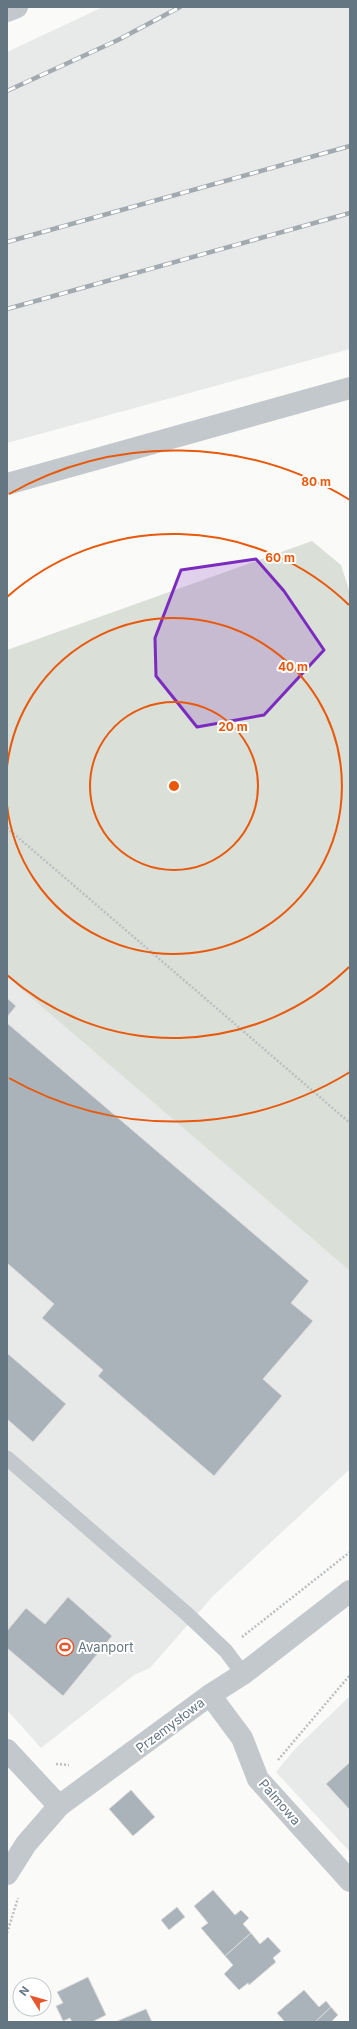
<svg xmlns="http://www.w3.org/2000/svg" width="357" height="2029" font-family="Inter,sans-serif">
  <style>
    .built { fill: #e8e9e9 }
    .green { fill: #dadfd7 }
    .building { fill: #aab3b9; stroke: #dcdcda }
    .lines { fill: none; stroke-linecap: round; stroke-linejoin: round }
    .path { stroke: #bbbfc2; stroke-width: 2.5; stroke-dasharray: 2 2; stroke-linecap: butt }
    .lane { stroke: #c3c8cc; stroke-width: 15 }
    .street { stroke: #c3c8cc; stroke-width: 22 }
    .rail-casing { stroke: #a2aab0; stroke-width: 4.5 }
    .rail { stroke: #fff; stroke-width: 3; stroke-dasharray: 9; stroke-linecap: butt }
    .marked { fill: #7b2cbf; fill-opacity: 0.2; stroke: #7b2cbf; stroke-width: 3; stroke-linejoin: round }
    .ring { fill: none; stroke: #e8590c; stroke-width: 2 }
    .labels { text-anchor: middle; stroke-width: 4; stroke-linejoin: round; paint-order: stroke }
    .poi-label { font-size: 13px; fill: #657683; stroke: #fff; text-anchor: start }
    .street-label { font-size: 13px; fill: #657683; stroke: #fff }
    .centre { fill: #e8590c; stroke: #fff; stroke-width: 2 }
    .ring-label { font-size: 12px; text-anchor: middle; font-weight: bold; fill: #e8590c; stroke: #fff; stroke-width: 4; stroke-linejoin: round; paint-order: stroke }
  </style>
  <rect width="100%" height="100%" fill="#fafaf8"/>
  <g class="built">
    <path d="M103,7H350V349L7,443V52Z"/>
    <path d="M7,977L350,1271V1469L213,1596L150,1668L134,1675L41,1748L7,1710Z"/>
    <path d="M350,1696V1852L276,1772L296,1748Z"/>
  </g>
  <path class="green" d="M312,541L341,565L350,593V1271L7,977V650Z"/>
  <g class="building">
    <path d="M7,998L16,1006L7,1017Z"/>
    <path d="M7,1023L309,1281L291,1303L313,1321L263,1379L282,1396L214,1476L98,1376L103,1370L42,1318L54,1304L7,1263Z"/>
    <path d="M7,1353L66,1404L33,1442L7,1419Z"/>
    <path d="M68,1597L112,1636L63,1696L7,1648V1631L26,1608L45,1624Z"/>
    <path d="M350,1762V1810L326,1784Z"/>
    <path d="M131,1790L155,1817L133,1836L109,1809Z"/>
    <path d="M213,1890L235,1915L241,1910L249,1918L243,1924L251,1933L225,1956L201,1928L208,1923L194,1906Z"/>
    <path d="M177,1907L185,1917L169,1930L161,1920Z"/>
    <path d="M251,1933L260,1944L268,1937L281,1951L273,1958L276,1962L249,1985L248,1983L239,1990L224,1974L233,1965L225,1956Z"/>
    <path d="M88,1977L106,2015L92,2022H72L70,2018L63,2021L56,2006L63,2003L57,1992Z"/>
    <path d="M304,1990L319,2007L326,2001L331,2007L315,2022H285L277,2013Z"/>
    <path d="M331,2007L338,2015L331,2022H315Z"/>
    <path d="M146,2009L152,2022H115Z"/>
  </g>
  <g class="lines">
    <g class="path">
      <path d="M7,828L350,1123"/>
      <path d="M242,1637L350,1552"/>
      <path d="M278,1760L350,1675"/>
      <path d="M56,1764L69,1765"/>
      <path d="M7,1933L18,1898"/>
    </g>
    <path class="lane" d="M7,1458L187,1614L226,1651L243,1674"/>
    <g class="street">
      <path d="M7,11L17,7"/>
      <path d="M7,484L350,388"/>
      <path d="M210,1695L242,1738L258,1779L350,1881"/>
      <path d="M7,1750L59,1806"/>
      <path d="M7,1874L26,1844L59,1806L210,1695L243,1674L350,1591"/>
    </g>
    <defs>
      <g id="rail">
        <path d="M7,91L118,40L180,7"/>
        <path d="M7,242L350,146"/>
        <path d="M7,309L350,213"/>
      </g>
    </defs>
    <use href="#rail" class="rail-casing"/>
    <use href="#rail" class="rail"/>
  </g>
  <path class="marked" d="M256,559L284,591L324,650L264,715L197,727L156,676L155,638L181,570Z"/>
  <g class="ring">
    <circle cx="174" cy="786" r="84"/>
    <path d="M7 767A168 168 0 1 1 7 805"/>
    <path d="M349 967A252 252 0 0 1 7 975M7 597A252 252 0 0 1 349 605"/>
    <path d="M350 1072A336 336 0 0 1 9 1078M9 494A336 336 0 0 1 350 500"/>
  </g>
  <defs>
    <symbol id="stadium-ring" viewBox="-11 -11 22 22"><circle r="9.5" fill="#fff" stroke="#e4572e" stroke-width="1.5"/><path d="M0-5a6.5 5 0 1 0 0 10a6.5 5 0 1 0 0-10ZM-3.5-1.8h7v3.6h-7Z" fill="#e4572e"/></symbol>
  </defs>
  <g fill-rule="evenodd">
    <use href="#stadium-ring" x="55" y="1637" width="20" height="20"/>
  </g>
  <g class="labels">
    <g class="poi-label">
      <text x="78" y="1652">Avanport</text>
    </g>
    <g class="street-label">
      <text transform="translate(170 1725) rotate(-37)" y="5">Przemysłowa</text>
      <text transform="translate(280 1802) rotate(49)" y="5">Palmowa</text>
    </g>
  </g>
  <circle cx="174" cy="786" r="6" class="centre"/>
  <g class="ring-label">
    <text x="316" y="486">80 m</text>
    <text x="280" y="562">60 m</text>
    <text x="293" y="671">40 m</text>
    <text x="233" y="731">20 m</text>
  </g>
  <rect width="357" height="2029" fill="none" stroke="#657683" stroke-width="16"/>
  <g transform="translate(32 1997) rotate(307)"><circle r="19" fill="#ffffff" stroke="#c1c8cd"/>
  <path d="M0-3L7 15L0 10L-7 15Z" fill="#e4572e"/>
  <text y="-6" font-size="11" font-weight="bold" text-anchor="middle" fill="#657683">N</text>
  </g>
</svg>
